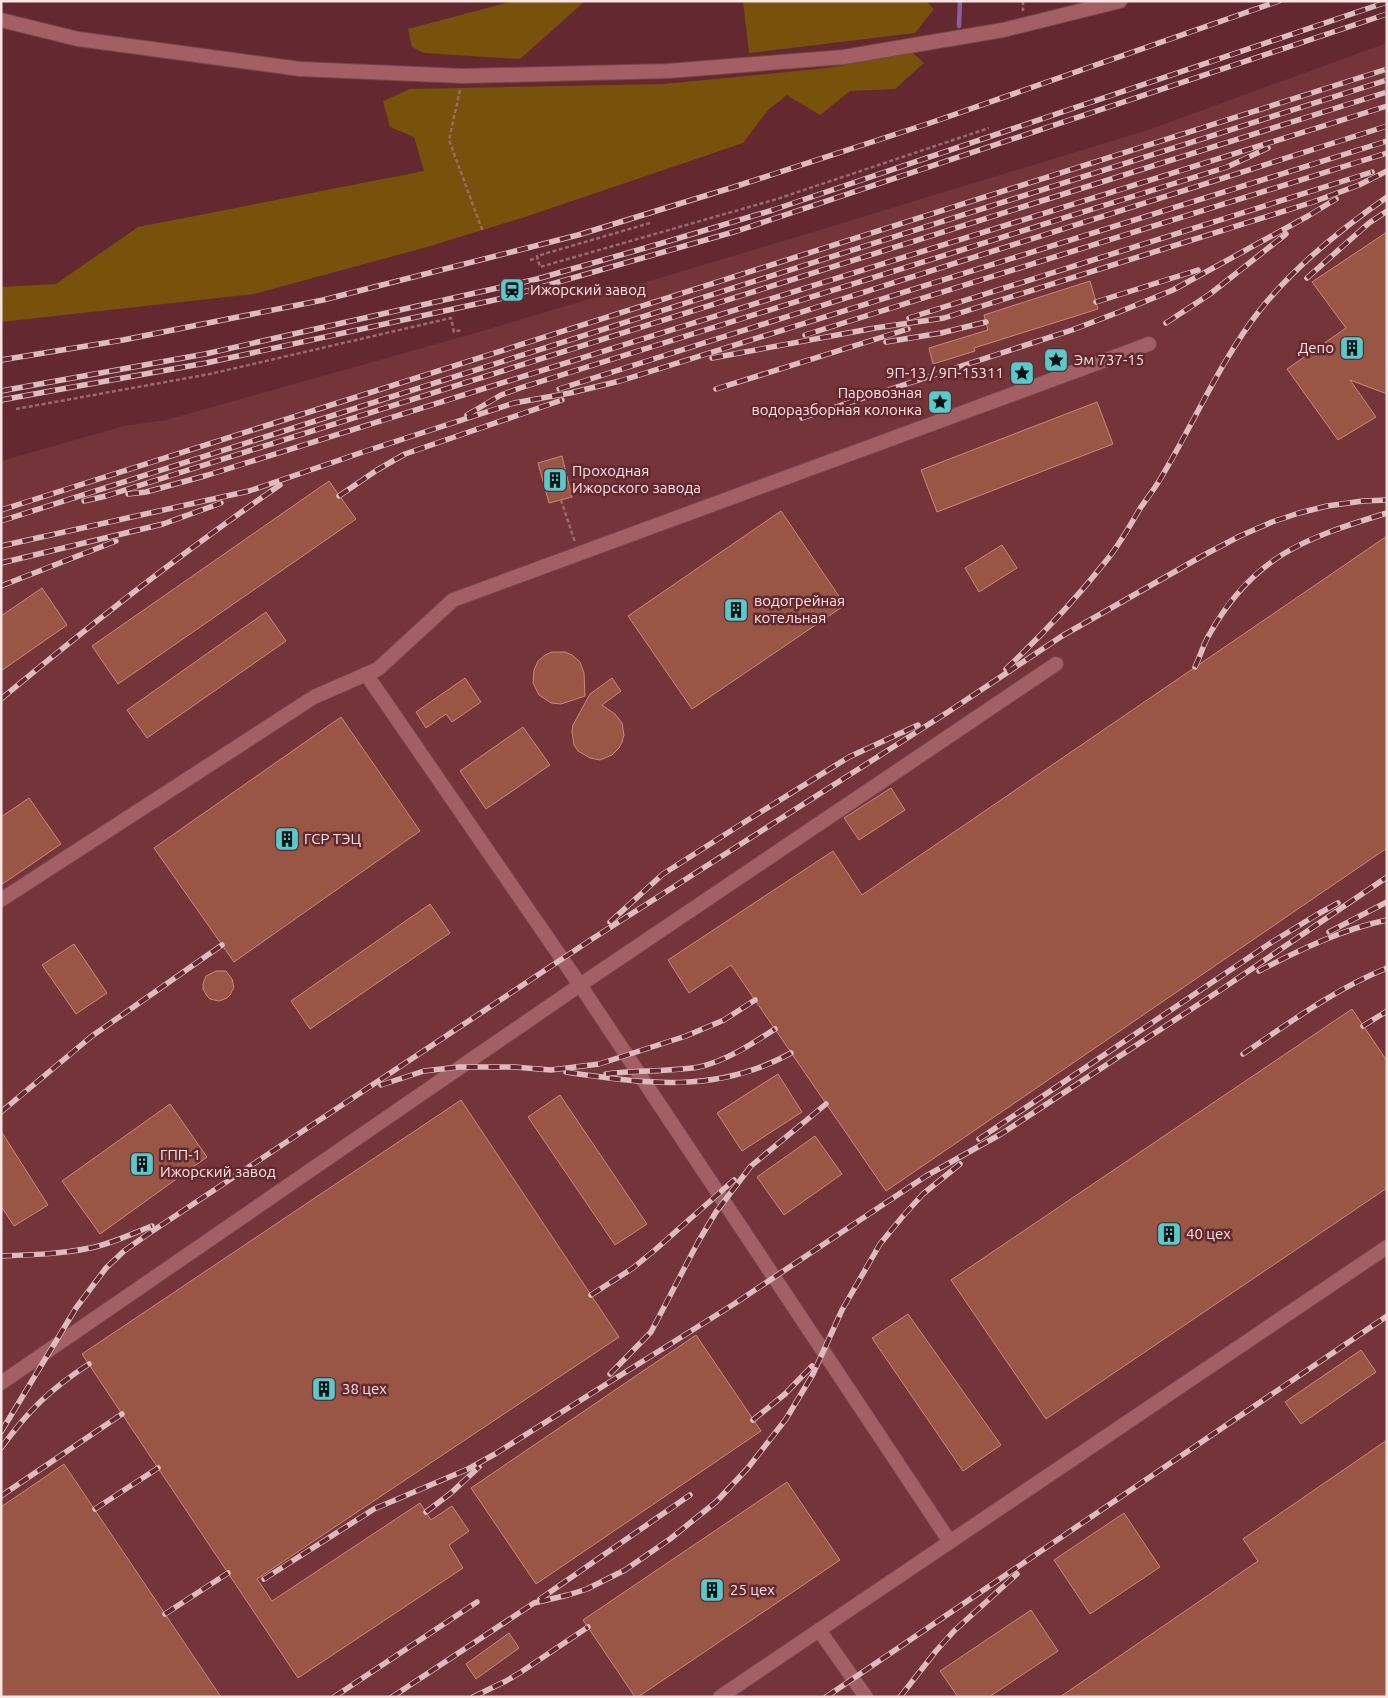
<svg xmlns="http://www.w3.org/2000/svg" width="1388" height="1698" font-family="Ubuntu,sans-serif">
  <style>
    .built { fill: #75333a }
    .green { fill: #78510b }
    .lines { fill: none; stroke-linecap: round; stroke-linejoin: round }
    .stream { stroke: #8a629b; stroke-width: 4.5 }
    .building { fill: #9a5644; stroke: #cb8978 }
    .minor-casing { stroke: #75464d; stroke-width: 16 }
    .path { stroke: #996b70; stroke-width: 2.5; stroke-dasharray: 4 2.5; stroke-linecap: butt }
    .minor { stroke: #a26065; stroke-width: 14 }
    .rail-casing { stroke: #dcbdbf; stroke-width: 5.5 }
    .rail { stroke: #642930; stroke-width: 4; stroke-dasharray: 11; stroke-linecap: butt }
    .labels { text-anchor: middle; stroke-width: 5; stroke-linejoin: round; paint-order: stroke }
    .poi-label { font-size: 15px; fill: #fce5e5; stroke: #642930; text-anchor: start }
  </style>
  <rect width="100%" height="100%" fill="#642930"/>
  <path class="built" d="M1387,43V1697H1V461L124,426L166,420L472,334L790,239L1148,130Z"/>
  <g class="green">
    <path d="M514,1H585L520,59L424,53L412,47L408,29Z"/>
    <path d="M743,1H926L934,9L915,33L749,53Z"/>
    <path d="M912,52L924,63L895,89L850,91L820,115L787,95L768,110L743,143L528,216L427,247L254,294L1,322V287L56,284L138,227L424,171L414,137L390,127L383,101L410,89L663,84L828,68Z"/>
  </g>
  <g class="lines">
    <path class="stream" d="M959,26L960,1"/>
  </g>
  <g class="building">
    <path d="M1387,232V394L1350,380L1376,417L1338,440L1287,369L1346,328L1312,282Z"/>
    <path d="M1090,281L1098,309L974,348L975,351L933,364L929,348L988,330L984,315Z"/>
    <path d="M1097,402L1113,444L937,512L921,470Z"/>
    <path d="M562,456L572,497L549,503L538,463Z"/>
    <path d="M329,481L356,519L118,684L92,646Z"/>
    <path d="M781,511L845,605L692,709L628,616Z"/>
    <path d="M1387,536V848L886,1191L731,965L689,993L668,960L833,851L862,895Z"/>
    <path d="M1002,545L1017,568L979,592L965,568Z"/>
    <path d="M42,588L67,625L1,671V616Z"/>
    <path d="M266,612L286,641L147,738L127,710Z"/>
    <path d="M552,652H565L572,655L580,662L584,673L585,696L561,704L551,703L539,695L533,683L534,670L538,661L545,655Z"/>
    <path d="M465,678L481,702L452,722L446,714L426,728L416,712Z"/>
    <path d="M612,678L621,691L602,705L615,714L622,723L624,735L622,742L619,748L612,755L600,760L590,758L578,751L574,745L572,731L573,725L590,694Z"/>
    <path d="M341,717L420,831L234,962L154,848Z"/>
    <path d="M523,727L550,765L486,809L460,771Z"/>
    <path d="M891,788L905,810L859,840L844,818Z"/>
    <path d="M29,798L61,844L1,885V817Z"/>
    <path d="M430,904L450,933L310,1029L291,1001Z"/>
    <path d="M74,944L107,993L76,1014L42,965Z"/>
    <path d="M216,971H226L232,979L234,987L230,995L227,998L219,1001L210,999L207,996L203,989V984L206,976Z"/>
    <path d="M1352,1009L1387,1061V1188L1046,1419L951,1280Z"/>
    <path d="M778,1074L802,1112L742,1151L717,1113Z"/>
    <path d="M560,1095L647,1224L615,1245L528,1117Z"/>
    <path d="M461,1100L619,1337L257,1579L272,1601L420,1503L431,1520L452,1506L469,1531L449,1545L463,1568L298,1678L82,1354Z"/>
    <path d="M170,1104L207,1157L100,1234L62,1181Z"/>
    <path d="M1,1131L48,1205L14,1226L1,1206Z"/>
    <path d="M815,1136L842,1174L784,1215L757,1177Z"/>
    <path d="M908,1314L1001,1445L963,1471L872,1338Z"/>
    <path d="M696,1335L761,1431L536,1584L471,1488Z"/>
    <path d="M1361,1350L1376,1372L1301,1424L1285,1402Z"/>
    <path d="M1387,1440V1697H1060L1258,1561L1243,1539Z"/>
    <path d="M64,1464L165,1614L221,1697H1V1507Z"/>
    <path d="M787,1482L840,1560L638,1697H635L583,1620Z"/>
    <path d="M1124,1513L1160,1567L1090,1614L1054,1560Z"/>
    <path d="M1031,1610L1058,1651L989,1697H958L940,1671Z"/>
    <path d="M509,1633L519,1648L476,1679L466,1664Z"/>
  </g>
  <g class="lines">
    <defs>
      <g id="minor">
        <path d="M1,20L78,39L300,69L463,76L668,71L844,57L1003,30L1120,1"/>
        <path d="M366,674L580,985L950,1542"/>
        <path d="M1,900L314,697L378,669L453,600L1149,344"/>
        <path d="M1,1383L580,985L1056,664"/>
        <path d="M819,1630L866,1697"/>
        <path d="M720,1697L1387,1247"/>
      </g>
    </defs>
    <use href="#minor" class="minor-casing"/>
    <g class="path">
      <path d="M1023,1V11"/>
      <path d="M460,90L449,140L483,232"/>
      <path d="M650,223L537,256L540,267L777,199L989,128"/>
      <path d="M530,260L538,258"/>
      <path d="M16,409L210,374L451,318L454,332L461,330"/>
      <path d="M561,500L575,542"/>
    </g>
    <use href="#minor" class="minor"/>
    <defs>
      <g id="rail">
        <path d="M1307,278L1369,223L1387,211"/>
        <path d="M1096,302L1198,270"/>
        <path d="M909,318L1372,172"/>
        <path d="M1166,323L1210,294L1286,234"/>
        <path d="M805,335L1387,153"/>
        <path d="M886,342L941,333L986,322"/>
        <path d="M712,358L875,328L944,318L1313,202L1359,185L1387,171"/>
        <path d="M1,360L123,340L323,300L578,235L737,186L930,123L1279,1"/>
        <path d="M559,389L1387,126"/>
        <path d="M716,389L908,329"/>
        <path d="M1,391L205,354L537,279L659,244L773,210L1387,2"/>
        <path d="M1,400L206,363L499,299L737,231L1387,14"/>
        <path d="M467,415L501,395L520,388L1227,167L1268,148"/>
        <path d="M802,418L1072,330L1119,312L1173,290L1308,216L1336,199"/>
        <path d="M128,494L146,492L208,475L1387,106"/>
        <path d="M339,496L377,470L405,454L562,400"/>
        <path d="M84,501L106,496L1387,92"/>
        <path d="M1,510L1387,69"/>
        <path d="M1,521L1387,80"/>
        <path d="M1,546L249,491L363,452L514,403L570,393L620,381L1387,141"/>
        <path d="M1,563L163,524L221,503"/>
        <path d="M1,586L116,541"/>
        <path d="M1195,667C1200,657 1203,645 1209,635C1253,556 1305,538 1387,513"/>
        <path d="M1006,669C1041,636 1076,599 1106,561C1120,544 1130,525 1141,507C1148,497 1156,487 1162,476C1195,421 1220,361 1260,310C1295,266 1341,229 1387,197"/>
        <path d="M1,699C91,624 184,551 280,485"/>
        <path d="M610,922L663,874L751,818L849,757L918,725"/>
        <path d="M1329,932L1387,902"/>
        <path d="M1259,971C1299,950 1343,929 1387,920"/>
        <path d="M1363,1026L1387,1011"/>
        <path d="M1243,1054C1289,1023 1335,989 1387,968"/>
        <path d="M566,1072C646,1084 717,1094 791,1053"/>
        <path d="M606,1074C637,1070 668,1072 699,1067C726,1061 752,1044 775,1029"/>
        <path d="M381,1085L424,1071L459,1067H514L551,1070L599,1064L686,1036L724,1020L755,1000"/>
        <path d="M1,1112L92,1036L222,945"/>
        <path d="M979,1139L1272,942L1318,914L1338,903"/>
        <path d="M1,1256C31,1255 61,1254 90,1248C111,1244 131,1234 152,1226"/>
        <path d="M591,1295L633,1268L656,1249L734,1180"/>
        <path d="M610,1374L651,1332L698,1242L716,1212L751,1166L826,1104"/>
        <path d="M753,1420L785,1394L812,1366"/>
        <path d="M1,1432L76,1308L106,1268L124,1251L148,1234L592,939L948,712L1062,636L1204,555L1240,536L1272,522L1299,513L1327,506L1363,501L1387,500"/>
        <path d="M1,1448C29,1410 49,1390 89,1364"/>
        <path d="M1,1496L122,1414"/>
        <path d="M95,1509L158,1468"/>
        <path d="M426,1512L451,1493L479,1467"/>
        <path d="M264,1579L374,1509L468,1469L495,1454L734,1304L926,1176L1001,1134L1222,989L1387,877"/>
        <path d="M540,1599L690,1495"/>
        <path d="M165,1614L228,1573"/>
        <path d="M334,1697L477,1602"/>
        <path d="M392,1697L534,1603L568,1595L587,1589L625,1570L670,1539L716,1502L747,1469L786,1419L813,1374L842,1310L880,1244L903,1216L923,1194L960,1164"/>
        <path d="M473,1697L506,1681L521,1672L588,1627"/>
        <path d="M826,1697L1387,1316"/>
        <path d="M900,1697L936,1651L954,1631L1017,1574"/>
      </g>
    </defs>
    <use href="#rail" class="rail-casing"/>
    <use href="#rail" class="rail"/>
  </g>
  <defs>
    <symbol id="station-square" viewBox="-11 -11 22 22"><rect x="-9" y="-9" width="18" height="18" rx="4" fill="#52cdcd" stroke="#642930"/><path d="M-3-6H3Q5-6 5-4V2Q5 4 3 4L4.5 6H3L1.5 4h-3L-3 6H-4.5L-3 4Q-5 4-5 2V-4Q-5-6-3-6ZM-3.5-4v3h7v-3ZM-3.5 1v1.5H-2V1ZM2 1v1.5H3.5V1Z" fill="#111"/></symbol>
    <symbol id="building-square" viewBox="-11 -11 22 22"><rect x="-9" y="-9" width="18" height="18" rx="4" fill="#52cdcd" stroke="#642930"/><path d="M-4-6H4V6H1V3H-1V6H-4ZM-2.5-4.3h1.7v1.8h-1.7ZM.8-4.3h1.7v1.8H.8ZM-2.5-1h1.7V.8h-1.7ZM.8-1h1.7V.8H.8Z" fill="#111"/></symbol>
    <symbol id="sight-square" viewBox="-11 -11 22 22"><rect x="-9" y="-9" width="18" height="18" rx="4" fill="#52cdcd" stroke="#642930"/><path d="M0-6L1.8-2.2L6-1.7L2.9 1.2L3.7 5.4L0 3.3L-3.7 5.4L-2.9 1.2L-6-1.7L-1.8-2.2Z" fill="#111"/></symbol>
  </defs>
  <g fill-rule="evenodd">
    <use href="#station-square" x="498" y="276" width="28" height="28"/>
    <use href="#building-square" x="1338" y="334" width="28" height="28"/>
    <use href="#sight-square" x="1042" y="346" width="28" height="28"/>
    <use href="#sight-square" x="1008" y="359" width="28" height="28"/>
    <use href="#sight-square" x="926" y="388" width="28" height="28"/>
    <use href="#building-square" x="541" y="466" width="28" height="28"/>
    <use href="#building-square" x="722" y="596" width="28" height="28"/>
    <use href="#building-square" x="273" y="825" width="28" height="28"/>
    <use href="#building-square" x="128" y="1150" width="28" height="28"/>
    <use href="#building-square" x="1155" y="1220" width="28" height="28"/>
    <use href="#building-square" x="310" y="1375" width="28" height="28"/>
    <use href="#building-square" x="698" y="1576" width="28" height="28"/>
  </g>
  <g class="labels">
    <g class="poi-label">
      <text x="530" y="295">Ижорский завод</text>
      <text x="1334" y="353" text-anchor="end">Депо</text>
      <text x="1074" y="365">Эм 737-15</text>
      <text x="1004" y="378" text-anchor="end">9П-13 / 9П-15311</text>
      <text x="922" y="398" text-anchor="end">Паровозная<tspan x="922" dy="17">водоразборная колонка</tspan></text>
      <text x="572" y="476">Проходная<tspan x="572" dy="17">Ижорского завода</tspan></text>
      <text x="754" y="606">водогрейная<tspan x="754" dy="17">котельная</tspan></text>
      <text x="304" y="844">ГСР ТЭЦ</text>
      <text x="160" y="1160">ГПП-1<tspan x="160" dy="17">Ижорский завод</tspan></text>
      <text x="1186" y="1239">40 цех</text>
      <text x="342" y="1394">38 цех</text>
      <text x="730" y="1595">25 цех</text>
    </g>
  </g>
  <rect width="1388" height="1698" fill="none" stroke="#fce5e5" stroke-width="5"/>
</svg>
